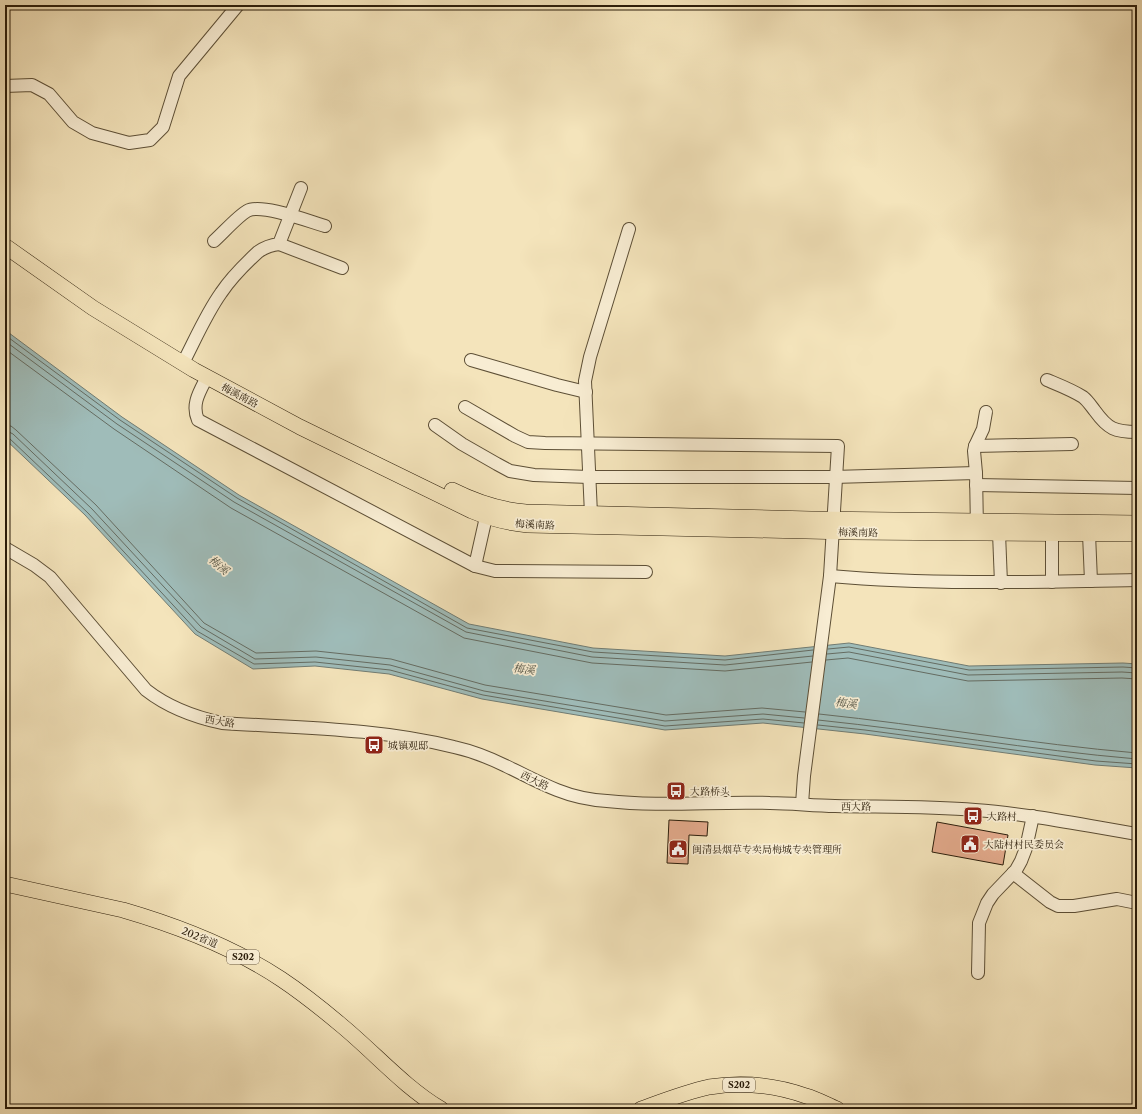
<svg xmlns="http://www.w3.org/2000/svg" width="1142" height="1114" font-family="'Libre Caslon Text','Noto Serif SC',serif">
  <style>
    .water { fill: #9fbcb9; stroke: #717c73 }
    .lines { fill: none; stroke-linecap: round; stroke-linejoin: round }
    .shore { stroke: #656c62; stroke-width: 1 }
    .building { fill: #e3aa8c; stroke: #2b1d0a }
    .minor-casing { stroke: #5d4f36; stroke-width: 14 }
    .major-casing { stroke: #2b1d0a; stroke-width: 16 }
    .minor { stroke: #f8edd3; stroke-width: 12 }
    .major { stroke: #f4e4bb; stroke-width: 15 }
    .labels { text-anchor: middle; stroke-width: 3.5; stroke-linejoin: round; paint-order: stroke }
    .shield { fill: #f8edd3; stroke: #685b46; stroke-width: 1 }
    .shield-label { font-size: 9px; font-weight: bold; fill: #2b1d0a }
    .street-label { font-size: 10px; fill: #2b1d0a; stroke: #f8edd3 }
    .poi-label { font-size: 10px; fill: #2b1d0a; stroke: #f8edd3; text-anchor: start }
    .water-label { font-size: 11px; font-style: italic; fill: #545547; stroke: #f8edd3 }
  </style>
  <rect width="100%" height="100%" fill="#f4e4bb"/>
  <filter id="stains"><feTurbulence type="fractalNoise" baseFrequency=".005" numOctaves="4"/><feColorMatrix values="0 0 0 0 .2 0 0 0 0 .09 0 0 0 0 .02 0 0 0 .5 -.17"/></filter>
  <radialGradient id="worn" r=".72"><stop offset=".6" stop-color="#630" stop-opacity="0"/><stop offset="1" stop-color="#630" stop-opacity=".3"/></radialGradient>
  <path class="water" d="M5,330L122,417L239,495L469,624L593,648L725,656L849,643L969,666L1123,663L1137,664V768L1095,765L865,734L763,723L665,730L482,699L389,674L315,666L253,669L195,634L85,515L5,439Z"/>
  <g class="lines">
    <g class="shore">
      <path d="M5,335L120,420L237,498L467,628L593,652L725,660L813,650"/>
      <path d="M5,341L117,424L234,502L466,632L592,657L725,665L813,656"/>
      <path d="M5,349L114,429L231,508L464,638L592,663L725,671L812,662"/>
      <path d="M5,426H11L16,430L96,505L204,623L256,653L316,651L391,659L485,685L666,715L762,708L805,712"/>
      <path d="M5,432H9L13,434L92,509L201,627L255,659L316,657L390,665L484,691L665,721L763,714L804,718"/>
      <path d="M5,437L9,438L88,513L197,631L254,664L315,662L390,670L483,695L665,726L763,719L804,723"/>
      <path d="M828,649L849,647L969,670L1123,667L1137,668"/>
      <path d="M827,654L849,652L968,675L1122,672L1137,673"/>
      <path d="M826,660L848,658L968,681L1122,678L1137,679"/>
      <path d="M819,714C925,725 1031,744 1137,753"/>
      <path d="M818,720C925,731 1030,750 1137,759"/>
      <path d="M818,725L865,730L1096,761L1137,764"/>
    </g>
  </g>
  <g class="building">
    <path d="M669,820L708,822L707,836L689,835L688,864L667,863Z"/>
    <path d="M937,822L1008,835L1003,865L932,852Z"/>
  </g>
  <g class="lines">
    <defs>
      <g id="minor">
        <path d="M5,86L32,85L49,94L73,122L92,133L129,143L150,140L163,127L179,76L238,5"/>
        <path d="M214,241C223,233 238,216 247,211C261,203 308,221 325,226"/>
        <path d="M279,244L342,268"/>
        <path d="M471,360L557,385L586,392"/>
        <path d="M183,363C195,340 206,314 221,293C231,278 245,264 258,252C265,247 271,245 279,244L301,188"/>
        <path d="M207,377C200,391 191,404 198,420L475,566L495,571L646,572"/>
        <path d="M1047,380C1059,385 1072,390 1083,397C1088,401 1091,406 1095,411C1108,429 1115,432 1137,432"/>
        <path d="M465,407L515,436L528,442L545,443L838,446L830,576L804,776L802,804"/>
        <path d="M435,425L462,444L497,464L510,471L534,475L589,477H833L976,473L977,529"/>
        <path d="M975,446L1072,444"/>
        <path d="M976,473L974,451L975,446L983,429L986,412"/>
        <path d="M976,485L1137,488"/>
        <path d="M591,514L585,381L590,357L629,229"/>
        <path d="M999,533L1001,583"/>
        <path d="M1052,533V582"/>
        <path d="M1089,534L1091,581"/>
        <path d="M5,548L34,565L50,577L146,690C169,708 194,717 222,723C299,728 378,728 454,747C472,751 490,758 506,766C523,774 539,783 557,790C572,796 590,800 607,801C661,807 716,801 770,803C792,803 814,806 835,806C882,807 929,806 975,810C1030,814 1083,825 1137,834"/>
        <path d="M475,566L486,517"/>
        <path d="M830,576C932,585 1035,582 1137,580"/>
        <path d="M1013,873L1050,902L1058,906H1074L1117,899L1137,903"/>
        <path d="M978,973L979,923L987,903L993,894L1016,870L1021,861L1026,848L1033,816"/>
      </g>
      <g id="major">
        <path d="M5,246L93,308L194,370L300,427L472,511C491,519 508,523 528,525L850,532L1137,534"/>
        <path d="M452,490C476,502 500,510 526,512L811,519L1137,523"/>
        <path d="M5,884L123,910C178,926 233,947 281,979C302,993 322,1009 341,1025C375,1053 404,1087 441,1109"/>
        <path d="M641,1109C663,1101 686,1092 709,1087C741,1082 775,1085 806,1096C817,1099 827,1105 837,1109"/>
      </g>
    </defs>
    <use href="#minor" class="minor-casing"/>
    <use href="#major" class="major-casing"/>
    <use href="#minor" class="minor"/>
    <use href="#major" class="major"/>
  </g>
  <defs>
    <symbol id="bus-square" viewBox="-11 -11 22 22"><rect x="-9" y="-9" width="18" height="18" rx="4" fill="#8f2418" stroke="#f8edd3"/><path d="M-5-6H5V4H4V6H2V4H-2V6H-4V4H-5ZM-3.5-4V0h7V-4ZM-3.5 1.2v1.5H-2V1.2ZM2 1.2v1.5H3.5V1.2Z" fill="#fff"/></symbol>
    <symbol id="civic-square" viewBox="-11 -11 22 22"><rect x="-9" y="-9" width="18" height="18" rx="4" fill="#8f2418" stroke="#f8edd3"/><path d="M-.6-6.5H3V-4.5H.6V-3L4-1V1h2V6H-6V1h2V-1L-.6-3ZM-1.2 2.5V6h2.4V2.5Z" fill="#fff"/></symbol>
  </defs>
  <g fill-rule="evenodd">
    <use href="#bus-square" x="363" y="734" width="22" height="22"/>
    <use href="#bus-square" x="665" y="780" width="22" height="22"/>
    <use href="#bus-square" x="962" y="805" width="22" height="22"/>
    <use href="#civic-square" x="959" y="833" width="22" height="22"/>
    <use href="#civic-square" x="667" y="838" width="22" height="22"/>
  </g>
  <g class="labels">
    <g class="shield">
      <rect x="227" y="950" width="32" height="14" rx="3"/>
      <rect x="723" y="1078" width="32" height="14" rx="3"/>
    </g>
    <g class="shield-label">
      <text x="243" y="960">S202</text>
      <text x="739" y="1088">S202</text>
    </g>
    <g class="street-label">
      <text transform="translate(240 395) rotate(28)" y="4">梅溪南路</text>
      <text transform="translate(535 524) rotate(3)" y="4">梅溪南路</text>
      <text transform="translate(858 532) rotate(1)" y="4">梅溪南路</text>
      <text transform="translate(220 721) rotate(9)" y="4">西大路</text>
      <text transform="translate(535 780) rotate(26)" y="4">西大路</text>
      <text x="856" y="810">西大路</text>
      <text transform="translate(200 937) rotate(22)" y="4">202省道</text>
    </g>
    <g class="poi-label">
      <text x="388" y="749">城镇观邸</text>
      <text x="690" y="795">大路桥头</text>
      <text x="987" y="820">大路村</text>
      <text x="984" y="848">大陆村村民委员会</text>
      <text x="692" y="853">闽清县烟草专卖局梅城专卖管理所</text>
    </g>
    <g class="water-label">
      <text transform="translate(219 565) rotate(40)" y="4">梅溪</text>
      <text transform="translate(524 669) rotate(6)" y="4">梅溪</text>
      <text transform="translate(846 703) rotate(6)" y="4">梅溪</text>
    </g>
  </g>
  <rect width="1142" height="1114" fill="none" stroke="#f4e4bb" stroke-width="20"/>
  <rect x="6" y="6" width="1130" height="1102" fill="none" stroke="#2b1d0a" stroke-width="2"/>
  <rect x="10" y="10" width="1122" height="1094" fill="none" stroke="#2b1d0a"/>
  <rect width="100%" height="100%" filter="url(#stains)"/>
  <rect width="100%" height="100%" fill="url(#worn)"/>
</svg>
